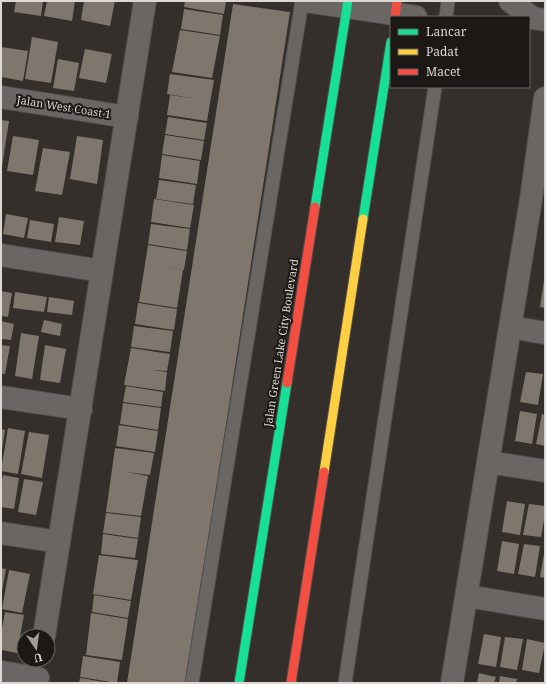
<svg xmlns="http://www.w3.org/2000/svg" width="546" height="684" font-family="'Noto Serif',serif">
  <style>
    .building { fill: #7f766d }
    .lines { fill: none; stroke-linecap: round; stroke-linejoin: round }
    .lane-casing { stroke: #514d49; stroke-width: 15 }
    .street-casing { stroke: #514d49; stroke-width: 24 }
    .fast-casing { stroke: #514d49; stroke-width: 11 }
    .slow-casing { stroke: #514d49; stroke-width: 11 }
    .jam-casing { stroke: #514d49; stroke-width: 11 }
    .lane { stroke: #6a6663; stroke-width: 13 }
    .street { stroke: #6a6663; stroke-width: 22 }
    .fast { stroke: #16e098; stroke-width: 9 }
    .slow { stroke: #ffcf43; stroke-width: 9 }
    .jam { stroke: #f24e42; stroke-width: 9 }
    .labels { text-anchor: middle; stroke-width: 4; stroke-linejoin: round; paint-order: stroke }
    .street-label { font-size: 11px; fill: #dcd7d2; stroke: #1c1815 }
  </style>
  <rect width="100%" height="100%" fill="#342f2a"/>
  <g class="building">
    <path d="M16,1H43L41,16L14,12Z"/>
    <path d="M47,1H75L72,21L44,16Z"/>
    <path d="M84,1H115L110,26L81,20Z"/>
    <path d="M185,1H226L224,14L184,7Z"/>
    <path d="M233,4L290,12L186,683H127Z"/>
    <path d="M184,9L223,15L220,35L181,29Z"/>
    <path d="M180,30L220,36L212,78L172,72Z"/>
    <path d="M32,37L58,42L51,83L25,79Z"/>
    <path d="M1,47L28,51L23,81L1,77Z"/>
    <path d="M85,49L112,54L106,83L79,78Z"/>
    <path d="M58,59L79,63L74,91L53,88Z"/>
    <path d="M170,74L214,80L207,121L167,115L170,95L197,99L167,94Z"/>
    <path d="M168,117L207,123L204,140L165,134Z"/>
    <path d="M1,120L9,121L2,167H1Z"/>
    <path d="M165,135L204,141L201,160L162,154Z"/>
    <path d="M13,136L39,140L33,175L7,171Z"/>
    <path d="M77,136L103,140L97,184L70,179Z"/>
    <path d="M43,148L70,152L62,195L35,191Z"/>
    <path d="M162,155L200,161L197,184L159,178Z"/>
    <path d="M159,180L196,185L193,204L156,199Z"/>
    <path d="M154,199L194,205L190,228L151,222Z"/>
    <path d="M6,214L28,218L24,238L3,234Z"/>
    <path d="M59,217L84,221L80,245L55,242Z"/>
    <path d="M30,220L54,224L51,242L27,238Z"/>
    <path d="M151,224L190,229L187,250L148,244Z"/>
    <path d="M148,245L187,251L184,270L166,267L183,270L177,308L139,302Z"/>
    <path d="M544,280L545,281V308L540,307Z"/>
    <path d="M1,291L12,293L8,317L1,316Z"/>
    <path d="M15,292L47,297L44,312L13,308Z"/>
    <path d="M49,297L74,301L72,315L47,312Z"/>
    <path d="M138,303L177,309L174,330L135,324Z"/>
    <path d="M44,320L62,324L60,336L41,332Z"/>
    <path d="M1,321L14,324L11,340L1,339Z"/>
    <path d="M134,326L173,331L170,352L131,347Z"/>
    <path d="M21,333L39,336L32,379L15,376Z"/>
    <path d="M1,345L10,346L5,374H1Z"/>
    <path d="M45,345L66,349L60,383L40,380Z"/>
    <path d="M131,348L170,354L167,371L152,370L167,372L165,391L124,385Z"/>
    <path d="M526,372L543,374L538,405L520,402Z"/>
    <path d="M126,386L163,392L161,407L123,402Z"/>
    <path d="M123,403L161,408L158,430L120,424Z"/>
    <path d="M520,411L537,414L532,444L515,441Z"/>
    <path d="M542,414L545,415V446L536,444Z"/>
    <path d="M119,425L158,431L155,452L116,446Z"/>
    <path d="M8,428L25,431L18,474L1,471Z"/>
    <path d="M1,429L5,430L2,450H1Z"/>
    <path d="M29,432L49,435L42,478L21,474Z"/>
    <path d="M115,448L154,453L150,475L126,472L148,476L141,516L106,512Z"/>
    <path d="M3,475L19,478L14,509L1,507V486Z"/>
    <path d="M24,479L43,482L36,515L18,512Z"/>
    <path d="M507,501L525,504L520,535L502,532Z"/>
    <path d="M529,504L545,506V514L541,537L523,535Z"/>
    <path d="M106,513L141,517L138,538L103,533Z"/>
    <path d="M103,534L138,539L135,558L101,554Z"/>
    <path d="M502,541L519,544L514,574L497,571Z"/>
    <path d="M524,544L540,546L535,577L518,574Z"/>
    <path d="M544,554H545V578L540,577Z"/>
    <path d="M99,555L138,560L131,600L93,594Z"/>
    <path d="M1,568L6,569L2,591H1Z"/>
    <path d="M9,570L30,574L22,613L2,609Z"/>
    <path d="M94,595L131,601L128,618L92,612Z"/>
    <path d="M5,612L24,615L17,653L1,650V634Z"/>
    <path d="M91,613L128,619L122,660L86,655Z"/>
    <path d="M484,634L501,637L496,667L478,664Z"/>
    <path d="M505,637L523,639L517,670L500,667Z"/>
    <path d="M527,639L545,643L539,673L522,670Z"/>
    <path d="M83,656L120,662L117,683L80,677Z"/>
    <path d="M479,673L496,677L494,683H477Z"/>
    <path d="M500,676L517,679L516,683H499Z"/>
    <path d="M80,678L105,682V683H79Z"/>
  </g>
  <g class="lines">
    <defs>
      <g id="lane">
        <path d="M446,17L448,1"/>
        <path d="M192,683L302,1"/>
        <path d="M345,683L435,87"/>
      </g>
      <g id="street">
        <path d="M306,1L416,17"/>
        <path d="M510,1L533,18L545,20"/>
        <path d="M1,97L127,117"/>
        <path d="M1,255L102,271"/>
        <path d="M510,327L545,333"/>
        <path d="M1,397L81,409"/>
        <path d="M488,462L545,471"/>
        <path d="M1,533L59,542"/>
        <path d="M467,596L545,609"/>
        <path d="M44,636L145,1"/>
        <path d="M1,672L38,678"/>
        <path d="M452,683L531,199L545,98"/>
      </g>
      <g id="fast">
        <path d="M315,207L348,1"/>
        <path d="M363,219L391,42"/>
        <path d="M239,683L287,383"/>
      </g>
      <path id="slow" d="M324,472L363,219"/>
      <g id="jam">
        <path d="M395,17L397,1"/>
        <path d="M287,383L315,207"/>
        <path d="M291,683L324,472"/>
      </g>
    </defs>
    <use href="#lane" class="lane-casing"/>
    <use href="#street" class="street-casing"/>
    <use href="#fast" class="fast-casing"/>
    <use href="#slow" class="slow-casing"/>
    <use href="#jam" class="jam-casing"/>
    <use href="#lane" class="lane"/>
    <use href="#street" class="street"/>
    <use href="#fast" class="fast"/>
    <use href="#slow" class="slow"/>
    <use href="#jam" class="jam"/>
  </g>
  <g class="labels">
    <g class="street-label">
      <text transform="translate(64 107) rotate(9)" y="4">Jalan West Coast 1</text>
      <text transform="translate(281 343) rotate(-81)" y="4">Jalan Green Lake City Boulevard</text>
    </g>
  </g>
  <rect width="546" height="684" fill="none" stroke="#dcd7d2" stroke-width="4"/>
  <rect x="390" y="16" width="140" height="72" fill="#1c1815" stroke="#696461"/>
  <rect x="398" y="29" width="20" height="6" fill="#16e098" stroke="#696461"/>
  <text x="426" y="36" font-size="12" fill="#dcd7d2">Lancar</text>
  <rect x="398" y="49" width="20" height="6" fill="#ffcf43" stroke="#696461"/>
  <text x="426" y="56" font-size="12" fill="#dcd7d2">Padat</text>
  <rect x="398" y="69" width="20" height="6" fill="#f24e42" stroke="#696461"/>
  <text x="426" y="76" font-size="12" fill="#dcd7d2">Macet</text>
  <g transform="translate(36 648) rotate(167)"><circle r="19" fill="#1c1815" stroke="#696461"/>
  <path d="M0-3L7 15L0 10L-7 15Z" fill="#a19c97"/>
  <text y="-6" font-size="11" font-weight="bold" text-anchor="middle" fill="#dcd7d2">U</text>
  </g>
</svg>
